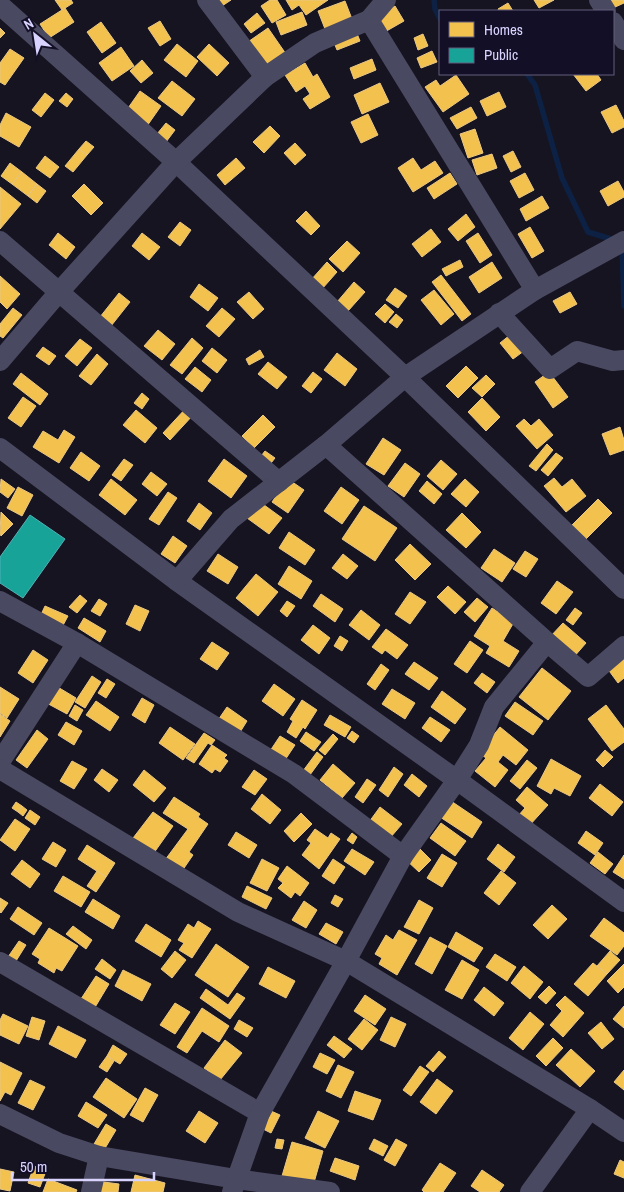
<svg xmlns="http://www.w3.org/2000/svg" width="624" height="1192" font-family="'Archivo Narrow',sans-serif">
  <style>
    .homes { fill: #f2c14e; stroke: #eac783 }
    .public { fill: #17a398; stroke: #51b2b7 }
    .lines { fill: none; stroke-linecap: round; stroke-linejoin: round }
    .stream { stroke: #0d2144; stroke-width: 5.5 }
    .minor { stroke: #4a4962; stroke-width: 20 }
  </style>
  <rect width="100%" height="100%" fill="#161421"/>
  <g class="homes">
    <path d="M55,0H71L73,3L62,10Z"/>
    <path d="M219,0H231L222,6Z"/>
    <path d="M270,0H277L286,15L272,23L261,6Z"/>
    <path d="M286,0H328L306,15L299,5L292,10Z"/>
    <path d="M534,0H554L539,8Z"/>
    <path d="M609,0H624V3L613,8Z"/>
    <path d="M345,1L352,19L325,29L318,11Z"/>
    <path d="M508,3L513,11H499L498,9Z"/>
    <path d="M395,6L404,21L383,33L374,18Z"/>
    <path d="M65,8L74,22L49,38L40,24Z"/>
    <path d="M302,12L307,25L281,35L276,22Z"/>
    <path d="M257,13L265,23L251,33L244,24Z"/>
    <path d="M160,21L171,39L160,46L148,28Z"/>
    <path d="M101,22L116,43L102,53L87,32Z"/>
    <path d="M0,28L5,33L0,38Z"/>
    <path d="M268,28L286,54L263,70L245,44Z"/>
    <path d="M356,31L360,41L337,50L333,40Z"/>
    <path d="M423,34L428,46L418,50L414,38Z"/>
    <path d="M177,44L198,61L186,77L164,60Z"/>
    <path d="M209,44L229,63L217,76L197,57Z"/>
    <path d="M121,47L134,66L112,81L99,63Z"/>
    <path d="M10,49L24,58L5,85L0,82V63Z"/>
    <path d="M432,51L437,62L421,68L417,58Z"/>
    <path d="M372,59L376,70L354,79L350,68Z"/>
    <path d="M142,60L153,73L141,83L130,71Z"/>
    <path d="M305,63L313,77L317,74L330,97L310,109L303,99L310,94L305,86L296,92L285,75Z"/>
    <path d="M573,74H597L601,80L586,91Z"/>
    <path d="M456,75L469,94L443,112L425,87L436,80L440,86Z"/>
    <path d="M172,81L195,99L182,116L158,98Z"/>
    <path d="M380,83L389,102L362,114L354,95Z"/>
    <path d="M140,91L161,106L147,126L126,111Z"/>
    <path d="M499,92L506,107L487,116L480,101Z"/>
    <path d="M45,93L54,100L41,117L32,110Z"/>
    <path d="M66,93L73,99L67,107L59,101Z"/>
    <path d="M616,105L624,121V127L612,133L601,112Z"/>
    <path d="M471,107L477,118L457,129L450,118Z"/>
    <path d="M6,113L31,127L19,147L0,136V125Z"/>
    <path d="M368,114L378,135L361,143L351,122Z"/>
    <path d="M166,123L175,130L166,142L157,134Z"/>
    <path d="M270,126L280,136L264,153L253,142Z"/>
    <path d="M475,129L483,153L468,158L460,134Z"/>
    <path d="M86,141L94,147L87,155L79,149Z"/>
    <path d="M295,143L306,155L295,165L284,153Z"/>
    <path d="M79,149L87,155L73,172L65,166Z"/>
    <path d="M513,151L521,167L511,172L503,156Z"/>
    <path d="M492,154L497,168L477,175L472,160Z"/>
    <path d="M45,156L59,167L50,178L36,168Z"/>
    <path d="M236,158L245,168L225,185L217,175Z"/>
    <path d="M413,158L421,170L435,161L443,173L413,192L398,168Z"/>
    <path d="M10,163L22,172L12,184L1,176Z"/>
    <path d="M22,172L37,184L28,196L12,184Z"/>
    <path d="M450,173L457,184L434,199L427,188Z"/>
    <path d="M525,173L534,190L519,198L510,181Z"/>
    <path d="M618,181L624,192V197L608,206L600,191Z"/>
    <path d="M37,184L46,191L37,203L28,196Z"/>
    <path d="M84,184L103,203L91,215L72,196Z"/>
    <path d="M0,187L21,204L0,229Z"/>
    <path d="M542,196L549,208L526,221L520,209Z"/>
    <path d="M306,211L320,226L311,235L296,221Z"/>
    <path d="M466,214L475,227L458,241L448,229Z"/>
    <path d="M180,222L191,230L180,246L168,237Z"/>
    <path d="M530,227L544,251L532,258L518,234Z"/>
    <path d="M431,229L441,242L422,257L412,244Z"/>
    <path d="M58,233L75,247L66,259L49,245Z"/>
    <path d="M142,233L160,247L149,260L132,246Z"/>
    <path d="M478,233L492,255L480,263L466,241Z"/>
    <path d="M347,241L360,253L343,272L329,259Z"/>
    <path d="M460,260L463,267L446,276L442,269Z"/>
    <path d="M327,262L337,272L322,289L311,280Z"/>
    <path d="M492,262L502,278L479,293L469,277Z"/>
    <path d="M441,275L471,314L462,321L432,282Z"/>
    <path d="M0,276L20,294L7,309L0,302Z"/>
    <path d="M354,282L365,292L348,311L337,302Z"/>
    <path d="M199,284L218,298L208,311L190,297Z"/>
    <path d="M395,288L407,296L398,308L386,300Z"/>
    <path d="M434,290L454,314L441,325L421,300Z"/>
    <path d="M249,292L264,309L253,319L237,302Z"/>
    <path d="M570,292L577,304L560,313L553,301Z"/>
    <path d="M119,293L130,302L111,326L100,317Z"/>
    <path d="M385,304L394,312L385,323L375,314Z"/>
    <path d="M13,308L22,315L3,338L0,336V324Z"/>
    <path d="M222,308L235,319L219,337L206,326Z"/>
    <path d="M396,314L403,320L397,328L389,322Z"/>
    <path d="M158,330L175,344L162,360L144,346Z"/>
    <path d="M515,331L528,348L513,359L500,343Z"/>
    <path d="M192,338L203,348L182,374L170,365Z"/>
    <path d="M80,339L92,348L77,366L65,356Z"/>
    <path d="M43,347L56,356L49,365L36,356Z"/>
    <path d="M212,348L227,360L217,373L202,361Z"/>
    <path d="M260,350L264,357L249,365L246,359Z"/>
    <path d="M337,353L357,369L345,386L324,370Z"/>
    <path d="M97,354L108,364L91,385L79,376Z"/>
    <path d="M268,362L287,377L277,389L258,374Z"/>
    <path d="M466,366L478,378L458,398L446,386Z"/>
    <path d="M195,367L211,380L202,392L185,379Z"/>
    <path d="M313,372L322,379L311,393L302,386Z"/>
    <path d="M549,372L568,397L553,408L535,382Z"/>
    <path d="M21,373L48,394L40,405L13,384Z"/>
    <path d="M486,375L495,384L482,397L472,388Z"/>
    <path d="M142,393L149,399L142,409L134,403Z"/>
    <path d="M23,397L36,406L21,427L8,418Z"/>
    <path d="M482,398L500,417L486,431L468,412Z"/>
    <path d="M187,407L194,414L170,440L163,433Z"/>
    <path d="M136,410L157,428L145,443L123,425Z"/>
    <path d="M263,415L275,427L254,448L242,436Z"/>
    <path d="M524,419L531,426L539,419L553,435L537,449L516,426Z"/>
    <path d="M620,427L624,440V450L610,455L602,434Z"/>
    <path d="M64,430L75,437L59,463L33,447L43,431L58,440Z"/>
    <path d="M383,438L401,450L384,475L366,464Z"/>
    <path d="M547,444L553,450L536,471L529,466Z"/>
    <path d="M265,451L275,458L268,467L258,460Z"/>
    <path d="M81,452L100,466L89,481L70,468Z"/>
    <path d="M556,453L563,458L548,476L541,470Z"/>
    <path d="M124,459L133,465L121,481L112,475Z"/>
    <path d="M224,459L247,476L231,498L208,481Z"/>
    <path d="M441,460L457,474L443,490L427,476Z"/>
    <path d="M405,463L420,474L404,497L388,486Z"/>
    <path d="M151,472L167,484L157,496L142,484Z"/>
    <path d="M554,478L562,487L572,479L586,496L566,512L544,486Z"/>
    <path d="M1,479L15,489L8,498L0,492Z"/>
    <path d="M111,479L137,500L125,515L99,495Z"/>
    <path d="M288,479L304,490L288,513L272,502Z"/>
    <path d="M465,479L479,492L466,507L451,494Z"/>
    <path d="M427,481L442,494L434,504L419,491Z"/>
    <path d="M18,487L33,495L22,516L7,508Z"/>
    <path d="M341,487L359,500L342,524L324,511Z"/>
    <path d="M168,492L177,498L159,525L149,519Z"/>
    <path d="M598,499L612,513L586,539L572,525Z"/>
    <path d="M260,502L282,518L269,534L247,518Z"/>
    <path d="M199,503L212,513L200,530L187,521Z"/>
    <path d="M364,506L397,528L375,561L342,539Z"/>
    <path d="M1,512L13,524L1,536L0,534Z"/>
    <path d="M462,513L481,532L466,548L446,530Z"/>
    <path d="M289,532L315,550L305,565L279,548Z"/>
    <path d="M173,536L187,546L175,563L161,554Z"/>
    <path d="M410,544L431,564L415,580L395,560Z"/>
    <path d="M494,549L515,563L502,582L481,568Z"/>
    <path d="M525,551L538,559L526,577L513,569Z"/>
    <path d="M218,554L238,567L228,584L207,571Z"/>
    <path d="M343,554L358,566L347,579L332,568Z"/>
    <path d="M289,566L312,581L301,599L278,584Z"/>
    <path d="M256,574L278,592L258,616L236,598Z"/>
    <path d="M557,581L573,592L556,614L541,603Z"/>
    <path d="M448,586L466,602L455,614L437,597Z"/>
    <path d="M410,592L426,602L410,624L395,614Z"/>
    <path d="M321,594L343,609L335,622L313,606Z"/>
    <path d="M80,595L87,601L77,613L69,607Z"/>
    <path d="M477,598L488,607L475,622L464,612Z"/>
    <path d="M99,599L107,604L100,616L91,611Z"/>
    <path d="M287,601L295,606L287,617L280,611Z"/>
    <path d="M135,605L149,611L140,631L126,624Z"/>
    <path d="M45,606L68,616L61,629L39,619Z"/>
    <path d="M492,608L514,622L503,641L519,651L509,667L486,653L490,646L474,636Z"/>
    <path d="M575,608L582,613L573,625L566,620Z"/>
    <path d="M361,610L380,625L369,640L349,625Z"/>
    <path d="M84,618L106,631L100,642L78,628Z"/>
    <path d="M563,623L586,643L573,658L550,637Z"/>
    <path d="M313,625L330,638L319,654L301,640Z"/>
    <path d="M386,629L408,645L397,659L385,650L382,654L372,647Z"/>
    <path d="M340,636L348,641L342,651L334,646Z"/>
    <path d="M470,641L483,650L467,673L454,664Z"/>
    <path d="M212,642L229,653L217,670L200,659Z"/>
    <path d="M33,650L48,660L33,683L18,673Z"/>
    <path d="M624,655V678L618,683L607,668Z"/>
    <path d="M414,662L438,678L429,690L405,674Z"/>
    <path d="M381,664L389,670L375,690L367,684Z"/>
    <path d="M542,668L571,691L548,720L519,697Z"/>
    <path d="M482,673L495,682L487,693L474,683Z"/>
    <path d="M92,676L101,682L85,708L75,702Z"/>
    <path d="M107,679L115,684L106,698L98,693Z"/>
    <path d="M51,683L76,698L67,714L41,700Z"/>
    <path d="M274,684L295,699L283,716L262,701Z"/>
    <path d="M0,687L19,699L7,718L0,713Z"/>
    <path d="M392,689L415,703L405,719L382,704Z"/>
    <path d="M442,691L466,709L455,724L431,707Z"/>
    <path d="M142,698L154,705L145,723L132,715Z"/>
    <path d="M302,700L317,710L305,729L303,727L296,738L287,732L293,721L290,719Z"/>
    <path d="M96,701L119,717L110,731L86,715Z"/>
    <path d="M515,702L543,721L533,735L505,716Z"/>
    <path d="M75,705L83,710L77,721L69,716Z"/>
    <path d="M606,705L624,729V742L612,751L588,719Z"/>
    <path d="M227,707L247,721L237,737L216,723Z"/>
    <path d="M0,714L10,721L0,737Z"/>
    <path d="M330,715L351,727L345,737L324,725Z"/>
    <path d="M430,717L450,730L441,742L422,728Z"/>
    <path d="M66,722L82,731L74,745L58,735Z"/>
    <path d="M170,727L195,744L183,760L159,743Z"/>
    <path d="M500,727L528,750L516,765L503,755L498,762L508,770L495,787L475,771L486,758L479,753Z"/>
    <path d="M37,730L48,739L27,768L16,760Z"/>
    <path d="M352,731L359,736L354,743L347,738Z"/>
    <path d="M306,732L321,742L314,751L300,741Z"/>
    <path d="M204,733L215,740L211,745L208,743L194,763L186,758Z"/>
    <path d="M333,734L338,739L325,755L319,750Z"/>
    <path d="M280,736L295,745L283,763L268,754Z"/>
    <path d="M212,745L227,755L224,758L228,761L220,772L215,769L212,773L199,764Z"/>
    <path d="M605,750L613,757L603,767L596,760Z"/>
    <path d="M317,752L323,757L307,779L300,775Z"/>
    <path d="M551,759L581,776L570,796L554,788L551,794L537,786Z"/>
    <path d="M527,760L537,768L520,789L510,781Z"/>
    <path d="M72,761L87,769L74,789L60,781Z"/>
    <path d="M333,764L355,783L342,798L320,780Z"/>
    <path d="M394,767L403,774L388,797L379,790Z"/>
    <path d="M102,769L118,780L109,792L94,780Z"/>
    <path d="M144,770L166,788L154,802L133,785Z"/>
    <path d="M254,770L267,779L255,795L242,787Z"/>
    <path d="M412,774L427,786L419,797L404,785Z"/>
    <path d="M367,779L376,785L363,803L355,797Z"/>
    <path d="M600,784L623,802L612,816L589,798Z"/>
    <path d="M527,787L548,805L529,826L518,816L525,808L516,800Z"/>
    <path d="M262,794L281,810L270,824L251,809Z"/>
    <path d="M174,797L200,814L198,817L208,824L189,852L193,855L182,871L165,860L188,829L163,813Z"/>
    <path d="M451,801L482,822L472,838L440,817Z"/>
    <path d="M16,802L22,806L18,812L12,808Z"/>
    <path d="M22,806L27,810L23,816L18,812Z"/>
    <path d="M380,807L402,824L390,838L369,822Z"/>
    <path d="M30,810L40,817L35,825L25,818Z"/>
    <path d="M153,812L173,826L151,857L130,842Z"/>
    <path d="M301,813L312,824L294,842L284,831Z"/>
    <path d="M15,819L30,829L15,851L0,840Z"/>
    <path d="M441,823L466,841L455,856L430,838Z"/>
    <path d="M315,829L328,838L331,833L340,839L319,869L302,855L311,843L307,840Z"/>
    <path d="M586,831L603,843L595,855L578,843Z"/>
    <path d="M236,832L257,845L249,858L228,845Z"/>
    <path d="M352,833L357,837L353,844L347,840Z"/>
    <path d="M53,842L66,850L56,867L42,859Z"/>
    <path d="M498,844L515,857L504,872L487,859Z"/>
    <path d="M87,845L115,863L106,877L78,859Z"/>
    <path d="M417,846L431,860L419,872L404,858Z"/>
    <path d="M352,849L374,862L365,875L344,861Z"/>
    <path d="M598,852L613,864L605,874L590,863Z"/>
    <path d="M442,854L457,863L442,887L427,878Z"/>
    <path d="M624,855V879L613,872Z"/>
    <path d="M262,859L279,868L267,891L250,883Z"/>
    <path d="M333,859L345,867L334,884L322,876Z"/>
    <path d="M22,860L40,874L30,888L11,874Z"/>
    <path d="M287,866L309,883L300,896L295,892L291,898L278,888L283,883L278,879Z"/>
    <path d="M97,871L106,877L96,892L87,886Z"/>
    <path d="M501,871L516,883L499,905L484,893Z"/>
    <path d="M63,876L90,892L81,907L54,891Z"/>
    <path d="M247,886L272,898L266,909L242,897Z"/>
    <path d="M335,895L343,899L338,907L331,903Z"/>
    <path d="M0,898L8,903L1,913L0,912Z"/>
    <path d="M93,899L120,916L113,929L85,912Z"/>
    <path d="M419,900L433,908L419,934L404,927Z"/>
    <path d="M304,901L317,910L306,928L292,920Z"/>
    <path d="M552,905L567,919L548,939L533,925Z"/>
    <path d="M18,907L42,923L34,935L10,919Z"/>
    <path d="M604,918L624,933V946L617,955L590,936Z"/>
    <path d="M198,921L211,929L192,958L179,950L184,943L178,940L188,924L194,928Z"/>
    <path d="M326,923L343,932L336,944L319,934Z"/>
    <path d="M146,924L171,940L161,957L135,941Z"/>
    <path d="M73,926L92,940L86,949L66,934Z"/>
    <path d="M49,928L78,946L62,971L56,968L54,973L38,963L40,959L32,954Z"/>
    <path d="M399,930L417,940L397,975L379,964L382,958L375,954L386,935L393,940Z"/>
    <path d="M456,932L483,948L474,962L448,947Z"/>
    <path d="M430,937L447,946L432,974L415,964Z"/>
    <path d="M19,941L26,945L16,961L8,957Z"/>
    <path d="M216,944L249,967L228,997L195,975Z"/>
    <path d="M175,951L186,960L172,978L161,969Z"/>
    <path d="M610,951L620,960L607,974L597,966Z"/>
    <path d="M495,954L516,967L507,981L486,967Z"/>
    <path d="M102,959L116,970L110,979L95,969Z"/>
    <path d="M462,960L479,970L462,999L445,990Z"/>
    <path d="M593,963L607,974L588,996L574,984Z"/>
    <path d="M624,964V987L618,993L607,981Z"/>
    <path d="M524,966L543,982L530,999L511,983Z"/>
    <path d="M268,967L295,981L286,998L259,984Z"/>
    <path d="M123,970L151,984L142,1001L115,986Z"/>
    <path d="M96,976L109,984L91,1014L77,1005Z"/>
    <path d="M549,986L556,993L546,1004L538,997Z"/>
    <path d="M484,987L504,1003L494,1016L474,1000Z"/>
    <path d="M206,989L228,1005L237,993L245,998L230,1019L200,998Z"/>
    <path d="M365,995L386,1009L375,1025L354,1011Z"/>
    <path d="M565,996L584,1013L563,1037L550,1025L562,1011L556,1005Z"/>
    <path d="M175,1003L190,1012L175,1034L160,1025Z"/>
    <path d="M624,1006V1028L613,1019Z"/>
    <path d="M202,1008L229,1026L219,1042L202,1031L187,1053L177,1047Z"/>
    <path d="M530,1012L544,1024L523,1050L509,1038Z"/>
    <path d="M3,1014L28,1026L19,1044L0,1035V1020Z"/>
    <path d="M32,1017L45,1021L39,1040L26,1036Z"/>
    <path d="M391,1017L406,1024L395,1047L380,1040Z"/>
    <path d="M364,1019L378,1030L362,1050L348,1039Z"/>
    <path d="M239,1020L253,1028L247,1037L234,1029Z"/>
    <path d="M601,1022L614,1039L602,1049L588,1033Z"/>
    <path d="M58,1026L86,1040L76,1058L49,1044Z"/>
    <path d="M334,1036L352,1049L344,1058L327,1045Z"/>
    <path d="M553,1038L563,1048L546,1066L536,1056Z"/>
    <path d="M225,1040L242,1053L220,1080L204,1068Z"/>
    <path d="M113,1045L127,1054L120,1064L107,1056Z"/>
    <path d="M571,1049L595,1071L580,1087L556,1065Z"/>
    <path d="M439,1051L446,1057L433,1072L426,1066Z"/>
    <path d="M320,1053L335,1060L327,1074L313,1067Z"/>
    <path d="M107,1056L114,1061L107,1072L99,1067Z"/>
    <path d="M0,1062L22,1073L11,1095L5,1092L0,1101Z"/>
    <path d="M338,1065L354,1072L341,1098L326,1091Z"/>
    <path d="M420,1066L429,1072L411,1096L403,1090Z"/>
    <path d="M624,1070V1090L614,1082Z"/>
    <path d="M106,1078L137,1099L124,1118L93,1097Z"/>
    <path d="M437,1079L453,1091L436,1114L420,1102Z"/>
    <path d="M30,1080L45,1087L33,1110L18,1103Z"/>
    <path d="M145,1088L158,1095L143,1122L130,1115Z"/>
    <path d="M355,1091L381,1100L373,1120L348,1111Z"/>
    <path d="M86,1102L107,1115L98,1128L78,1116Z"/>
    <path d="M199,1111L218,1123L205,1143L186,1131Z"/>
    <path d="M271,1111L280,1115L271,1133L263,1129Z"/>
    <path d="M318,1111L339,1121L325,1148L305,1138Z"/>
    <path d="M106,1124L116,1130L104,1150L94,1144Z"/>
    <path d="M277,1139L284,1140L282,1149L275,1148Z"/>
    <path d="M374,1139L388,1146L383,1156L369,1149Z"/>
    <path d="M396,1139L407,1145L395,1166L384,1160Z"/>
    <path d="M292,1142L323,1151L313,1186L282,1176Z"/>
    <path d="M335,1158L359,1166L355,1180L330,1171Z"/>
    <path d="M620,1160L624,1162V1178L614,1174Z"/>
    <path d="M440,1163L456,1173L443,1192H424L422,1190Z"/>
    <path d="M34,1166L46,1171L40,1187L28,1183Z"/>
    <path d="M0,1169L14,1172L10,1191L0,1189Z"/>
    <path d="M482,1170L504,1185L499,1192H480L471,1186Z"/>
    <path d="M135,1175L165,1183L163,1192H131Z"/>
    <path d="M48,1179L77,1190L76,1192H43Z"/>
    <path d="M96,1181L119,1184L118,1192H94Z"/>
  </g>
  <path class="public" d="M30,515L65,539L23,598L0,583V557Z"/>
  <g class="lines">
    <g class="stream">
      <path d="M434,0L435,9L440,19"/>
      <path d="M527,74L535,85L562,178L588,232L611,239L615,242"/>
      <path d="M622,248L624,306"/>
    </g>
    <g class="minor">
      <path d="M207,0L265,77"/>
      <path d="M599,0L606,11"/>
      <path d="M0,5L176,162L405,377L624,589"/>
      <path d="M369,20L535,290"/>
      <path d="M613,22L624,40"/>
      <path d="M0,241L279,482"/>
      <path d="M499,313L550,369L577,351L613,361L624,360"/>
      <path d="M0,361L59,292L176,162L265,77L315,43L369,20L386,0"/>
      <path d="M326,445L547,642L588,677L624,646"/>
      <path d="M0,448L177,581L457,780L624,902"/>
      <path d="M177,581L231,519L326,445L405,377L535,290L624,241"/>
      <path d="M0,601L77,643L294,774L403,856"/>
      <path d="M0,762L77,643"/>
      <path d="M0,769L238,912L346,961L590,1109L624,1132"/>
      <path d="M0,962L260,1113"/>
      <path d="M0,1114L59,1143L99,1156L236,1179L330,1192"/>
      <path d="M91,1192L99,1156"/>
      <path d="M232,1192L260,1113L346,961L403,856L457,780L479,745L494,707L547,642"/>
      <path d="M530,1192L590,1109"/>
    </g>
  </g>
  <rect x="439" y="10" width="175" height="65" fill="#130f26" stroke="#625e7d"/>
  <rect x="449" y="22" width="25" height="15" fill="#f2c14e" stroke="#625e7d"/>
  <text x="484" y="35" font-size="15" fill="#d9d4ff">Homes</text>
  <rect x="449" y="48" width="25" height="15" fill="#17a398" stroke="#625e7d"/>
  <text x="484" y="60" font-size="15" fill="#d9d4ff">Public</text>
  <g transform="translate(35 35) rotate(330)" stroke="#130f26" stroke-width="4" paint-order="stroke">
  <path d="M0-4L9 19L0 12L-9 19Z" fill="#d9d4ff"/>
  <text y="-8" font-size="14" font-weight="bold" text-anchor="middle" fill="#d9d4ff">N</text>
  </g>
  <path d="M12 1172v8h142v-8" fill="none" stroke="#d9d4ff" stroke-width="2.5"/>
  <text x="20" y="1172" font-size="15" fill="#d9d4ff" stroke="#130f26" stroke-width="4" paint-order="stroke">50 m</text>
</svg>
